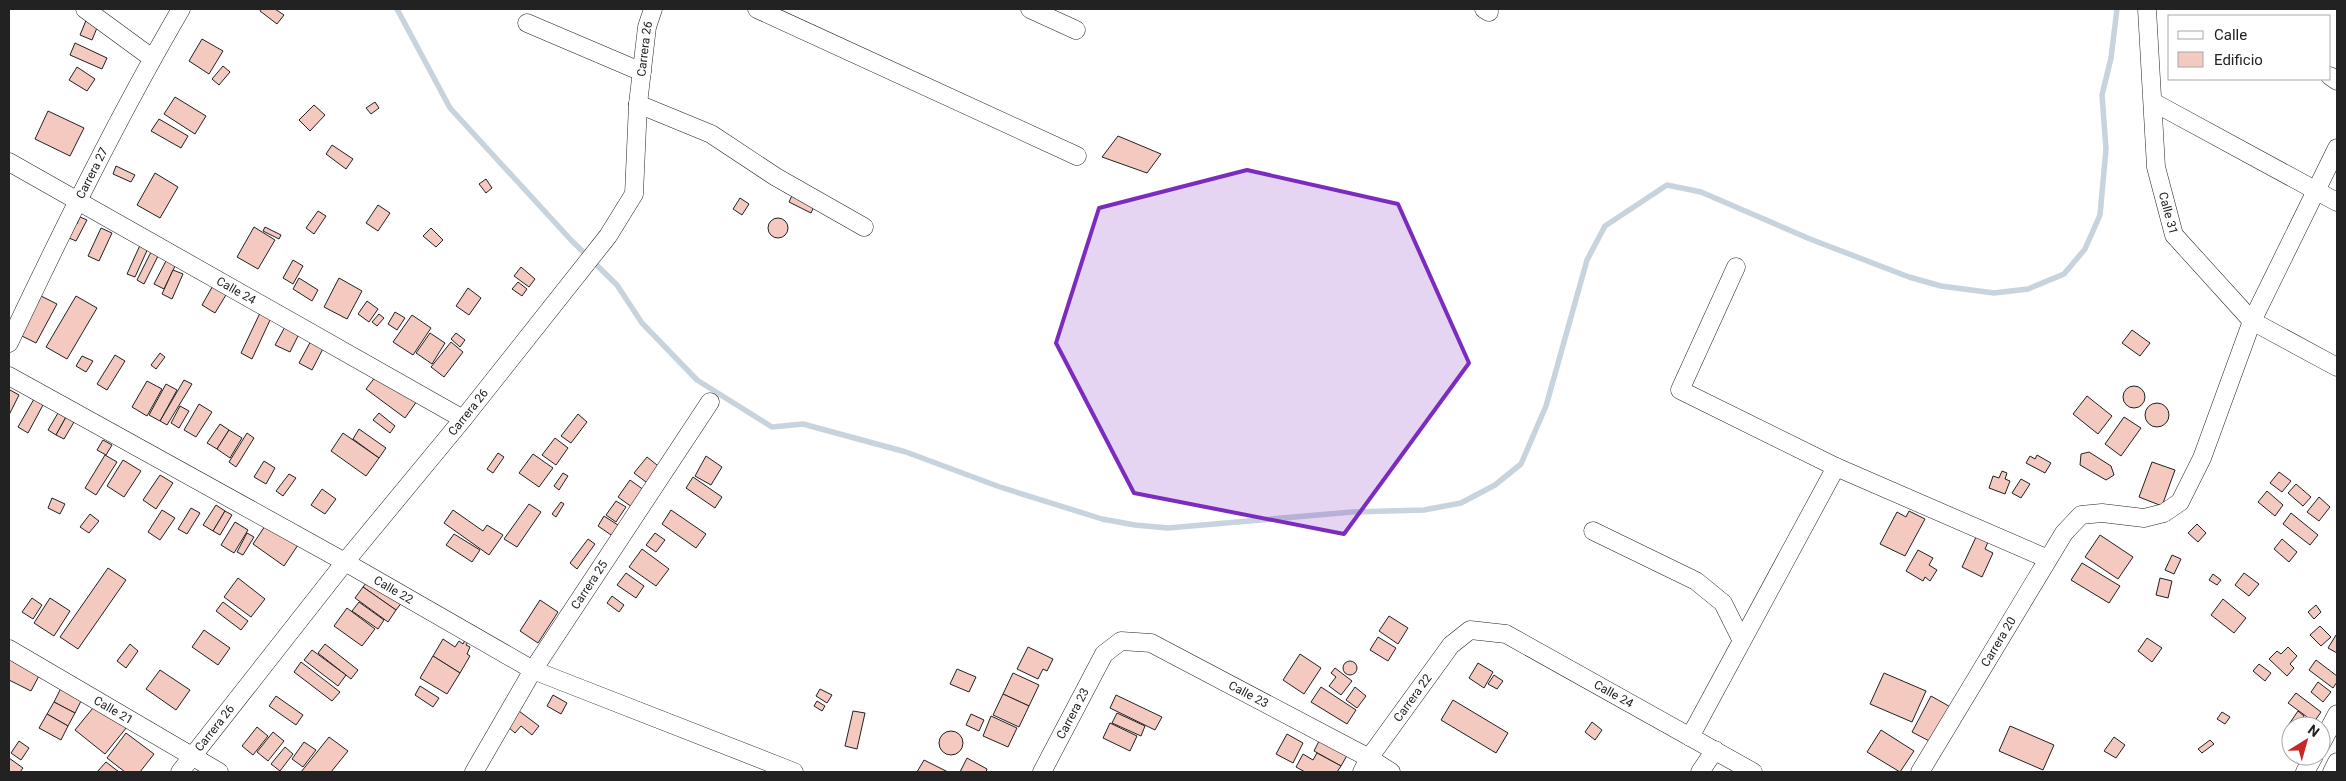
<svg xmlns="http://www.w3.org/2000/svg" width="2346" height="781" font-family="Roboto,sans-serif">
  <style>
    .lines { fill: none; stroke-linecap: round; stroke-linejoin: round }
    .stream { stroke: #c7d3dd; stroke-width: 5.5 }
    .building { fill: #f3c9c0; stroke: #222 }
    .minor-casing { stroke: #222; stroke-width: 19 }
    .minor { stroke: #fff; stroke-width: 18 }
    .marked { fill: #7b2cbf; fill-opacity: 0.2; stroke: #7b2cbf; stroke-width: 4; stroke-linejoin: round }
    .labels { text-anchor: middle; stroke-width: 4; stroke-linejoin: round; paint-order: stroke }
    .street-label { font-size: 12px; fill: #222; stroke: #fff }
  </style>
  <rect width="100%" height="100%" fill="#fff"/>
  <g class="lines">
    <path class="stream" d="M397,9L450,108L571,240L617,285L642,323L697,380L772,427L803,424L906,452L1000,487L1102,519L1135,525L1168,528L1352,512L1424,510L1461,503L1495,485L1521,464L1546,406L1587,260L1605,226L1667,185L1701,192L1810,239L1909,277L1941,286L1994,293L2028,289L2064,274L2085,249L2100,215L2106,149L2102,95L2111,58L2117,9"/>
  </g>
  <g class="building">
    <path d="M261,9H275L284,15L277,24L260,11Z"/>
    <path d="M87,18L99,23L92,40L80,35Z"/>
    <path d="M202,39L223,51L209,74L189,61Z"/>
    <path d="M75,43L107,58L102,69L70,55Z"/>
    <path d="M223,66L230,72L219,85L212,79Z"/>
    <path d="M77,67L95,79L87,91L69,80Z"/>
    <path d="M175,97L206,116L195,134L164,114Z"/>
    <path d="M375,102L379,108L371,114L366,108Z"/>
    <path d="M314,105L325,115L310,131L299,120Z"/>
    <path d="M48,111L84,128L70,156L35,139Z"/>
    <path d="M159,119L188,136L181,148L151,131Z"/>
    <path d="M1118,136L1161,154L1147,173L1102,157Z"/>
    <path d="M332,145L353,159L346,169L326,154Z"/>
    <path d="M116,166L135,175L131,182L113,174Z"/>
    <path d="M155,173L178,187L160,218L137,205Z"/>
    <path d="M486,179L492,188L486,193L479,184Z"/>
    <path d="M794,191L816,202L811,213L789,202Z"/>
    <path d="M740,198L749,204L742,215L733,209Z"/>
    <path d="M378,205L390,213L378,231L366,223Z"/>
    <path d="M318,211L326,216L314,234L306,228Z"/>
    <path d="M80,217L87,220L76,241L62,235L70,220L77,224Z"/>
    <circle cx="778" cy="228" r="10"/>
    <path d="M254,227L275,240L258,269L237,257Z"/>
    <path d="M265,227L281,235L279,239L263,231Z"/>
    <path d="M101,228L112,233L99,261L88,256Z"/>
    <path d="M431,228L443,240L436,247L423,236Z"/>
    <path d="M141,243L149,246L135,277L127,274Z"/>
    <path d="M151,252L158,256L144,284L137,280Z"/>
    <path d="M167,259L176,264L164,289L154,284Z"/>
    <path d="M293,260L303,266L293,284L283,278Z"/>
    <path d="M521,267L535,279L529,287L514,276Z"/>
    <path d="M173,270L183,274L172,299L162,294Z"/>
    <path d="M299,278L318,290L312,301L293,289Z"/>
    <path d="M339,278L362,291L347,319L324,307Z"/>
    <path d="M215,282L229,290L215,313L202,305Z"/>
    <path d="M518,282L527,289L522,296L512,289Z"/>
    <path d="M468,288L481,298L469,315L456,306Z"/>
    <path d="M37,294L57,304L36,343L16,333Z"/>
    <path d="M76,296L97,308L67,359L46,347Z"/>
    <path d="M367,301L378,309L369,322L358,314Z"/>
    <path d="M395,312L405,318L397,330L388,324Z"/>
    <path d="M260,313L271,318L252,359L241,353Z"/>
    <path d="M379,314L384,318L377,326L372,322Z"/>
    <path d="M412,315L431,328L413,355L393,342Z"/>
    <path d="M286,325L300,332L290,352L275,345Z"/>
    <path d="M2132,330L2150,343L2140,356L2122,343Z"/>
    <path d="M430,333L445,343L432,364L416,353Z"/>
    <path d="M456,333L465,340L460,347L451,339Z"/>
    <path d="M313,337L326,343L312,370L299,363Z"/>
    <path d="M451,342L463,352L444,377L431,367Z"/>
    <path d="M160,353L165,357L156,369L151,365Z"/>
    <path d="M115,355L125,361L107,390L97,384Z"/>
    <path d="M82,356L93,361L86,372L76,366Z"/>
    <path d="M379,372L417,401L405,418L366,389Z"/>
    <path d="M184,380L192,384L167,425L160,421Z"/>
    <path d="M147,381L162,389L147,416L132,407Z"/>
    <path d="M166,384L177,390L160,421L149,415Z"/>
    <circle cx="2134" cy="397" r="11"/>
    <path d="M10,390L19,395L9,415V393Z"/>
    <path d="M2087,396L2112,416L2098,434L2073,414Z"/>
    <path d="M34,399L43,405L28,433L18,427Z"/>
    <circle cx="2157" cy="415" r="12"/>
    <path d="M199,404L212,412L196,437L184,430Z"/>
    <path d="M180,406L189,411L179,428L171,423Z"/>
    <path d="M58,413L66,417L56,435L48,430Z"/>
    <path d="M379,413L395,426L390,433L373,420Z"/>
    <path d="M578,414L587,422L571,443L561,436Z"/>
    <path d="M66,417L74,422L64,439L56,435Z"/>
    <path d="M2124,417L2141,428L2121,456L2105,444Z"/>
    <path d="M220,424L229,430L217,449L207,443Z"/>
    <path d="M359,429L386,448L379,458L353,439Z"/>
    <path d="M229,430L242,438L230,458L217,449Z"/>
    <path d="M247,433L254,438L236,467L229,462Z"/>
    <path d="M343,433L379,458L366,476L331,451Z"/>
    <path d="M555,438L568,448L556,465L542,455Z"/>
    <path d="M103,440L112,445L106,455L97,450Z"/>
    <path d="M2089,452L2111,466L2114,475L2106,480L2080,465L2081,454Z"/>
    <path d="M498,453L504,457L493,473L487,469Z"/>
    <path d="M533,454L553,468L539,487L519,473Z"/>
    <path d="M105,455L117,462L96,495L85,488Z"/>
    <path d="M2037,455L2051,463L2045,473L2026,463L2030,456L2035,459Z"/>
    <path d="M706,456L722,467L711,485L695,476Z"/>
    <path d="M647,457L662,469L650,485L634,473Z"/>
    <path d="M123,460L141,471L124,497L107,486Z"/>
    <path d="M264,461L275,468L266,484L254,477Z"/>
    <path d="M2152,462L2175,470L2162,506L2139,497Z"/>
    <path d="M2002,471L2007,473L2005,479L2010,481L2005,494L1989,488L1993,476L1999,478Z"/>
    <path d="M2279,472L2291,481L2282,492L2270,483Z"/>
    <path d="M563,473L568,476L559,490L554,486Z"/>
    <path d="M289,474L296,478L283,496L276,491Z"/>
    <path d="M160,475L173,483L156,509L143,500Z"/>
    <path d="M693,477L722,497L715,508L686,488Z"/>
    <path d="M2021,479L2030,484L2021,498L2012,493Z"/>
    <path d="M630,480L648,493L636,510L618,497Z"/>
    <path d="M2296,484L2311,497L2303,506L2288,493Z"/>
    <path d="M322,489L336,499L325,514L311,505Z"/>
    <path d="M2267,491L2283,505L2275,516L2258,502Z"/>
    <path d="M2319,497L2330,507L2319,521L2307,512Z"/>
    <path d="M52,498L65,504L60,514L48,508Z"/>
    <path d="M616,501L626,507L616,522L606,515Z"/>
    <path d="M561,502L564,504L556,517L552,514Z"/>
    <path d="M529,504L541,512L517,547L504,539Z"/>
    <path d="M216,505L225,511L213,531L203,525Z"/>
    <path d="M191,508L200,513L187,534L178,529Z"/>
    <path d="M162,510L175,518L160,540L148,532Z"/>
    <path d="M453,510L483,531L487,525L503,535L489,555L444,523Z"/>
    <path d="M671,510L706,534L696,548L662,524Z"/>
    <path d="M225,511L232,515L220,535L213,531Z"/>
    <path d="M1909,511L1925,519L1905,556L1880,544L1897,512L1906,517Z"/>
    <path d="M2291,513L2318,535L2310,545L2283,524Z"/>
    <path d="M90,514L99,521L89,533L80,527Z"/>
    <path d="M604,516L624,529L617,539L598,526Z"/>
    <path d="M235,522L248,530L234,553L221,545Z"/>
    <path d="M267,523L298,545L284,566L253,544Z"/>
    <path d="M2197,524L2206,533L2198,542L2188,533Z"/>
    <path d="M247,533L254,537L243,555L237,552Z"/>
    <path d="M655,533L665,540L656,552L646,545Z"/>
    <path d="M454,534L480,550L472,562L446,545Z"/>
    <path d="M2100,535L2133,557L2118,579L2085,557Z"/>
    <path d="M1976,537L1988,542L1985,549L1993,553L1982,577L1962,567Z"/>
    <path d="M588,539L595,544L577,569L570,563Z"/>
    <path d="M2282,539L2297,552L2289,562L2274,549Z"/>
    <path d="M642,549L669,569L656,586L629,567Z"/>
    <path d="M1918,550L1933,558L1929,565L1937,570L1930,581L1925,577L1923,581L1906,571Z"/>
    <path d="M2172,555L2181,559L2174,574L2165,570Z"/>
    <path d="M2082,563L2120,586L2109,603L2071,580Z"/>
    <path d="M108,568L126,580L78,649L60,637Z"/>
    <path d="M626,573L644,586L636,598L617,585Z"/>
    <path d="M2244,573L2259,584L2249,596L2235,585Z"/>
    <path d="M2213,574L2221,580L2217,585L2209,580Z"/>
    <path d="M238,578L265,599L251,617L224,597Z"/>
    <path d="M370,578L403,601L396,610L363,587Z"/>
    <path d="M2160,578L2172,581L2168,598L2156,595Z"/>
    <path d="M363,587L396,610L388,622L355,598Z"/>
    <path d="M612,596L624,605L619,612L607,603Z"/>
    <path d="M32,598L42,605L33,619L22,612Z"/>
    <path d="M50,598L70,611L54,636L34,623Z"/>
    <path d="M2223,599L2246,618L2234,633L2211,615Z"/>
    <path d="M540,600L558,612L538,643L520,631Z"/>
    <path d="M223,602L248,621L241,630L216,611Z"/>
    <path d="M359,602L384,620L378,629L352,611Z"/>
    <path d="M2316,605L2321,612L2314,619L2308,612Z"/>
    <path d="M347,608L375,629L362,646L334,626Z"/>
    <path d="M1389,616L1408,628L1398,644L1379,631Z"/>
    <path d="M2320,626L2331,637L2321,646L2310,635Z"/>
    <path d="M204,630L230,648L218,665L192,647Z"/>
    <path d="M2336,635L2337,636V653L2328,648Z"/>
    <path d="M1378,637L1396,648L1388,661L1370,650Z"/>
    <path d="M2147,638L2162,648L2152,662L2138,651Z"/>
    <path d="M443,639L455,647L459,641L463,644L465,640L468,642L466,645L470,647L467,654L470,656L460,673L433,656Z"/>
    <path d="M130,644L138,651L126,668L117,661Z"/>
    <path d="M325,644L358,670L351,679L318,653Z"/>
    <path d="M1028,647L1053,659L1047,671L1043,669L1038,679L1017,669Z"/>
    <path d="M2288,647L2297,656L2290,664L2294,668L2287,676L2269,659L2277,651L2281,654Z"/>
    <path d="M312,650L346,675L338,686L304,660Z"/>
    <path d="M1300,654L1321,668L1304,694L1283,680Z"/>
    <path d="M9,655L41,672L31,691L9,680Z"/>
    <path d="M433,656L460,673L447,694L420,678Z"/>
    <path d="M2316,660L2337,676V682L2333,688L2309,670Z"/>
    <circle cx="1350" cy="668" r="7"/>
    <path d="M301,662L340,692L332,701L294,672Z"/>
    <path d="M1478,663L1493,672L1484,688L1469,678Z"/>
    <path d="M2259,664L2271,673L2265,681L2253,671Z"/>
    <path d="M1335,668L1352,681L1341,695L1329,686L1336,677L1331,673Z"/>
    <path d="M957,669L976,677L969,692L950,684Z"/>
    <path d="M160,670L190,690L176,710L146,689Z"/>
    <path d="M1013,673L1039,685L1029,706L1003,694Z"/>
    <path d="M1884,673L1926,691L1912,722L1870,704Z"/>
    <path d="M1494,675L1503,681L1497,689L1488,684Z"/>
    <path d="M2318,682L2331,692L2323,702L2311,692Z"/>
    <path d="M62,686L83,697L75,713L54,702Z"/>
    <path d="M420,686L439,698L433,707L415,695Z"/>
    <path d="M1321,687L1356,710L1347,724L1311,702Z"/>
    <path d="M1355,687L1366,696L1357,708L1346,700Z"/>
    <path d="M820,689L832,695L827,703L816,696Z"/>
    <path d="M2296,693L2321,712L2314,722L2288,703Z"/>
    <path d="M1003,694L1029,706L1019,727L993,715Z"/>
    <path d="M553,695L567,703L561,714L547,706Z"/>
    <path d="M1116,695L1162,717L1155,730L1110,708Z"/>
    <path d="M276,696L303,715L296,725L269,706Z"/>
    <path d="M1931,696L1954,709L1935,744L1912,732Z"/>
    <path d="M1453,700L1508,733L1496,753L1441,720Z"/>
    <path d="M817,701L825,706L822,711L814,706Z"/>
    <path d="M54,702L75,713L68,726L47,714Z"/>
    <path d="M97,703L127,727L105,754L75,730Z"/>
    <path d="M519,711L539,726L532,735L521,726L515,733L507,726Z"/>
    <path d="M853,711L865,713L857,749L845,746Z"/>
    <path d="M2298,711L2304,716L2302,720L2309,726H2291V730L2287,727Z"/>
    <path d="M2222,712L2230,717L2225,724L2217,719Z"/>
    <path d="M1117,713L1145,726L1141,736L1112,723Z"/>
    <path d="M47,714L68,726L61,740L39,728Z"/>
    <path d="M971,714L984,720L979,731L966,725Z"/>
    <path d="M991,716L1017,728L1008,747L983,736Z"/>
    <path d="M1592,722L1602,730L1595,740L1585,732Z"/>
    <path d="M1110,723L1137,736L1130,751L1103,738Z"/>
    <path d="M2010,726L2054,745L2043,770L1999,751Z"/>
    <path d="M257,727L268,736L253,755L242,746Z"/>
    <path d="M1881,730L1914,751L1900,772L1867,752Z"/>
    <circle cx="951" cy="743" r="12"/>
    <path d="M273,732L284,741L268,761L257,752Z"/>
    <path d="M126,733L154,754L140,772H125L107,758Z"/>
    <path d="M1287,734L1303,743L1293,763L1276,754Z"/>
    <path d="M329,737L348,751L331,772H301Z"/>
    <path d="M1321,737L1349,752L1341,766L1314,751Z"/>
    <path d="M2114,737L2125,745L2116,758L2104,751Z"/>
    <path d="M2210,740L2214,744L2202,753L2198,749Z"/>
    <path d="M19,741L29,748L21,760L11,753Z"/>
    <path d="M304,742L316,750L303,767L292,759Z"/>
    <path d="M285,747L293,754L280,771L271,764Z"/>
    <path d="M1317,753L1341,766L1337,772H1305L1296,767L1303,754L1313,760Z"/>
    <path d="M9,758L23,768L20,772H9Z"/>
    <path d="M967,758L987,769L986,772H960Z"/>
    <path d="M924,760L948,772H917Z"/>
    <path d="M106,762L119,772H97Z"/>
  </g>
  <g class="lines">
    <defs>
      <g id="minor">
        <path d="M85,9L152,58"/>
        <path d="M757,9L1077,156"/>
        <path d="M1030,9L1076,30"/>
        <path d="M1484,9L1489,12"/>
        <path id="s1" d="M2147,9L2156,167L2174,235L2252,321L2337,367"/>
        <path d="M527,23L642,72"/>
        <path d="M2330,76L2337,81"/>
        <path d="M2153,102L2337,202"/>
        <path d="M638,104L711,134L776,177L864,227"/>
        <path id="s2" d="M9,162L463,419"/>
        <path d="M1736,267L1680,390L1836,467L2048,559"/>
        <path id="s3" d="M9,343C63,229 118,117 181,9"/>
        <path id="s4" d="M9,376L345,562L533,670L794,772"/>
        <path d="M1593,531L1696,581L1723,603L1741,639"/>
        <path id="s5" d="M9,649L219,772"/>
        <path d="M1690,737L1836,467"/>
        <path d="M2321,744L2337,714"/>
        <path id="s6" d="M180,772L345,562L463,419L608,236L634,194L638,104L647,27L653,9"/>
        <path id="s7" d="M474,772L533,670L710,402"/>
        <path id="s8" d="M1042,772L1104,654L1121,641L1151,643L1369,758L1391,772"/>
        <path id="s9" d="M1362,772L1369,758L1451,645L1470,630L1506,634L1753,772"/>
        <path d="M1700,772L1715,750"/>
        <path id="s10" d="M1920,772L2064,533L2081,515L2102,513L2144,518L2164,513L2180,502L2202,458L2252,321L2337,148"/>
        <path d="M2305,772L2314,756"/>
        <path d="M2332,772L2337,762"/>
      </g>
    </defs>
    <use href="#minor" class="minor-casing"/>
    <use href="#minor" class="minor"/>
  </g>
  <path class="marked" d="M1247,170L1398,204L1469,363L1344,534L1134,493L1056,343L1099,208Z"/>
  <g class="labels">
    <g class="street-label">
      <text dy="4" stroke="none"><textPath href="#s6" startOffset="881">Carrera 26</textPath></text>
      <text dy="4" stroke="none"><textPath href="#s3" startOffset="189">Carrera 27</textPath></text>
      <text dy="4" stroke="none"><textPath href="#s1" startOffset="206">Calle 31</textPath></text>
      <text dy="4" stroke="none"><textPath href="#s2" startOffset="261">Calle 24</textPath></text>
      <text dy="4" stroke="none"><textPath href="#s6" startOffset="461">Carrera 26</textPath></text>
      <text dy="4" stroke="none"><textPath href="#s7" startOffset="220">Carrera 25</textPath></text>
      <text dy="4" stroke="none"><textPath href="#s4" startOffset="440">Calle 22</textPath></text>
      <text dy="4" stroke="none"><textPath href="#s10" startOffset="152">Carrera 20</textPath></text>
      <text dy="4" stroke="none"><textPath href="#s9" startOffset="339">Calle 24</textPath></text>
      <text dy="4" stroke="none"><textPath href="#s8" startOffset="295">Calle 23</textPath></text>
      <text dy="4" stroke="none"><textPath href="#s9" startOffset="90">Carrera 22</textPath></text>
      <text dy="4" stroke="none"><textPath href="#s5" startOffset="121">Calle 21</textPath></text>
      <text dy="4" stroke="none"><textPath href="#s8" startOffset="66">Carrera 23</textPath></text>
      <text dy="4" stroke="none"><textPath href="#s6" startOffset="56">Carrera 26</textPath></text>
    </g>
  </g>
  <rect width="2346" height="781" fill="none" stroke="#222222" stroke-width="20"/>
  <rect x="2168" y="15" width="162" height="65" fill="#ffffff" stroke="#a7a7a7"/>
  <rect x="2178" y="31" width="25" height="8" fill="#ffffff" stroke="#a7a7a7"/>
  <text x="2214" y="40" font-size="15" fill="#222222">Calle</text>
  <rect x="2178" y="52" width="25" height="15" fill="#f3c9c0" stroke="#a7a7a7"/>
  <text x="2214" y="65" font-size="15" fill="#222222">Edificio</text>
  <g transform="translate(2306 741) rotate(37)"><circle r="24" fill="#ffffff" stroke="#a7a7a7"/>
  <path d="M0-4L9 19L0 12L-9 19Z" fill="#c62828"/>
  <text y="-8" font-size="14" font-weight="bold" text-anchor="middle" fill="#222222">N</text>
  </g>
</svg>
